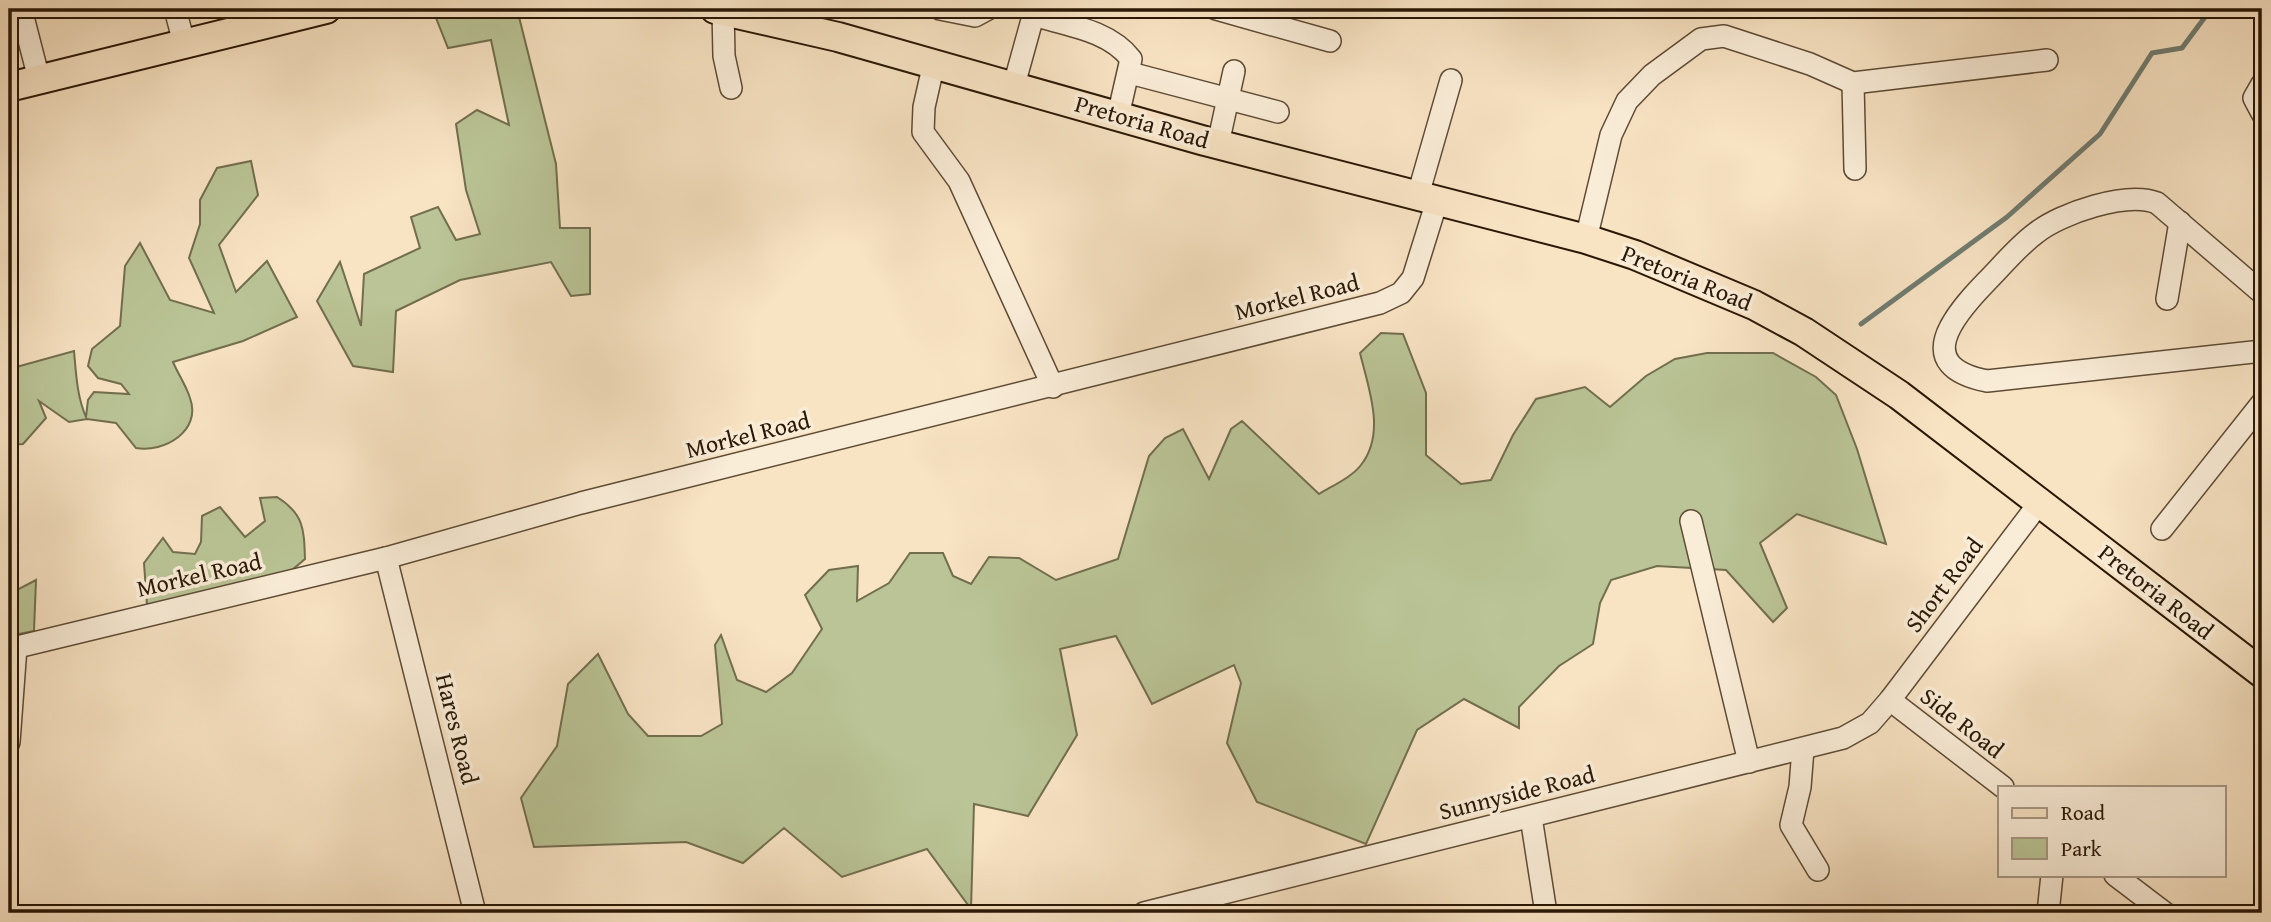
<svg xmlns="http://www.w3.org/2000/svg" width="2271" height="922" font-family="'Gentium Book Plus',serif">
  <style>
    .green { fill: #bac496; stroke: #726e4e; stroke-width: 2 }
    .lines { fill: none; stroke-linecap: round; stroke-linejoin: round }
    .stream { stroke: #707c71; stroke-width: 5 }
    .minor-casing { stroke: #5e4b35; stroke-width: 24 }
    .major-casing { stroke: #2a1806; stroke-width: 32 }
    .minor { stroke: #faedd8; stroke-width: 21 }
    .major { stroke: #f8e3c3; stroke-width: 28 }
    .labels { text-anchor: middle; stroke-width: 7; stroke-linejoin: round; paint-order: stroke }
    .street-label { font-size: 24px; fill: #2a1806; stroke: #faedd8 }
  </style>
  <rect width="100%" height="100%" fill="#f8e3c3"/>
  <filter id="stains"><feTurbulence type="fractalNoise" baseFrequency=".00286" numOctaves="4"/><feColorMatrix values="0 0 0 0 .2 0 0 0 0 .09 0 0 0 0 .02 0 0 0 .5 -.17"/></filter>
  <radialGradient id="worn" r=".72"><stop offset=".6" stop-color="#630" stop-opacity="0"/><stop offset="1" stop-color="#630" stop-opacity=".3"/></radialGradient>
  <g class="green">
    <path d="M492,9H517L556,164L560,228H590V294L571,296L551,262L460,280L396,311L393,372L353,366L317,301L340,262L361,326L364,274L420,248L411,217L438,207L456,240L480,234L466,190L456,124L477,110L509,125L491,40L448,48L434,13Z"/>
    <path d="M251,161L258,195L219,245L236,292L267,261L297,317L243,341L173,362C178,374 186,385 190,398C202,431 164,453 136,448L116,423L87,419L69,422L39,401L46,418L23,444L9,445V369L74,351C76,373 77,397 86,417L88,400L94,392L129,394L121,384L98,378L88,366L92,349L120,326L125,266L140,243L170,300L214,313L189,258L200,224V200L217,168Z"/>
    <path d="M1381,333L1403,334L1426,393V455L1461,484L1491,480L1513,435L1536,399L1585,387L1610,407L1646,376L1675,359L1707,353H1773L1816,377L1836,395L1857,449L1886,544L1797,514L1760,543L1787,608L1773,622L1726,570L1657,566L1611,580L1600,603L1593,644L1559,666L1519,707V728L1464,699L1417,730L1366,844L1257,802L1227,743L1241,683L1234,665L1152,704L1116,636L1060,649L1077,735L1028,816L974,804L971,909L927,849L842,877L784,828L743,863L686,842L534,847L521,798L557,746L568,684L598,654L628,714L648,736H701L722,724L715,645L721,635L737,680L766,692L792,673L822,629L805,595L829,570L858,566L857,601L889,583L910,553H943L953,576L971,584L989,557L1019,558L1056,580L1118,559L1149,456L1165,438L1183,429L1209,479L1231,429L1242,421L1319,494C1332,486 1352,477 1361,465C1386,433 1369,390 1360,353Z"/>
    <path d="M277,497C304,514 304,529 305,559L286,575L147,605L144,563L163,538L173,552L195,554L201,542L202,516L220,507L245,537L265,521L260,498Z"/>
    <path d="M36,580L34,631L9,636V594Z"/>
  </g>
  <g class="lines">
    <path class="stream" d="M1861,324L2007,217L2100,134L2152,53L2182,48L2211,9"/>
    <defs>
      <g id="minor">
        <path d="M21,9L39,79"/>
        <path d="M175,9L184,43"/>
        <path d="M940,9L975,16L988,9"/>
        <path d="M1216,9L1330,41"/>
        <path d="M723,10L724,56L731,88"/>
        <path d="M1033,15C1066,25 1109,30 1131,59L1118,116"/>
        <path d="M934,63L924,107L923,132L959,181L1053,387"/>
        <path d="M1130,73L1278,112"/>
        <path d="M1853,83L1855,169"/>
        <path d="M2262,84L2254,98L2262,113"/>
        <path d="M1014,85L1035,9"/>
        <path d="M1218,144L1234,71"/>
        <path d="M1418,195L1451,80"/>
        <path d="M1586,239L1611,135L1627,101L1652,75L1701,39L1724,36L1810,64L1853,83L2047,60"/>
        <path d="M2262,293L2157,203C2127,191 2061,213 2036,233C2018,246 2002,266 1986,282C1953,316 1911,366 1987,381L2262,351"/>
        <path d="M2167,299L2180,222"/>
        <path d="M1691,521L1749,762"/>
        <path d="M2162,529L2262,403"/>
        <path d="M386,558L475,913"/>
        <path d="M9,649L386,558L581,503L1380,303L1401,293L1413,278L1437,201"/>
        <path d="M1890,700L2003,787"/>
        <path d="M9,742L16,647"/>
        <path d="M1803,749L1800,787L1791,825L1818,870"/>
        <path d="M1531,817L1546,913"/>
        <path d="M2115,875L2165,913"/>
        <path d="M1144,913L1843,738L1870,723L1890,700L2040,502"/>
        <path d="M2048,913L2052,875"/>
      </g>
      <g id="major">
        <path d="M715,9L838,37L1205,141L1586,239L1635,255L1754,305L1804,332L1899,395L2262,673"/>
        <path d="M9,87L326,9"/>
      </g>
    </defs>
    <use href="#minor" class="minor-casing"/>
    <use href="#major" class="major-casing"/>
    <use href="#minor" class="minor"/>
    <use href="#major" class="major"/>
  </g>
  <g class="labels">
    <g class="street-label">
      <text transform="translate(1142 122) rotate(16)" y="8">Pretoria Road</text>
      <text transform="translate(1687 278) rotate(22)" y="8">Pretoria Road</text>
      <text transform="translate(1297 297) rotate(-14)" y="8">Morkel Road</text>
      <text transform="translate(748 435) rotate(-14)" y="8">Morkel Road</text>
      <text transform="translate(199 575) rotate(-13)" y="8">Morkel Road</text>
      <text transform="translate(1944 585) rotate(-53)" y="8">Short Road</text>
      <text transform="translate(2156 592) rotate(38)" y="8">Pretoria Road</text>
      <text transform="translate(1962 723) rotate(38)" y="8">Side Road</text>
      <text transform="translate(457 729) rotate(76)" y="8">Hares Road</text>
      <text transform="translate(1517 793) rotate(-14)" y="8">Sunnyside Road</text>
    </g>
  </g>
  <rect width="2271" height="922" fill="none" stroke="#f8e3c3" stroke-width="35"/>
  <rect x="10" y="10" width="2250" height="901" fill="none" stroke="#2a1806" stroke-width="3.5"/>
  <rect x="18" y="18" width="2236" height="887" fill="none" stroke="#2a1806" stroke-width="2"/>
  <rect x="1998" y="786" width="228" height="91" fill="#faedd8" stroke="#a79884" stroke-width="2"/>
  <rect x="2012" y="808" width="35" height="10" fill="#f8e3c3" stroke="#a79884" stroke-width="2"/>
  <text x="2061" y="820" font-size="21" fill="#2a1806">Road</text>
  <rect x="2012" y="838" width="35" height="21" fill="#bac496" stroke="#a79884" stroke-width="2"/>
  <text x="2061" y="856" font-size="21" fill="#2a1806">Park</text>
  <rect width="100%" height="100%" filter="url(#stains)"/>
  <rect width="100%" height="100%" fill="url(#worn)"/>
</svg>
